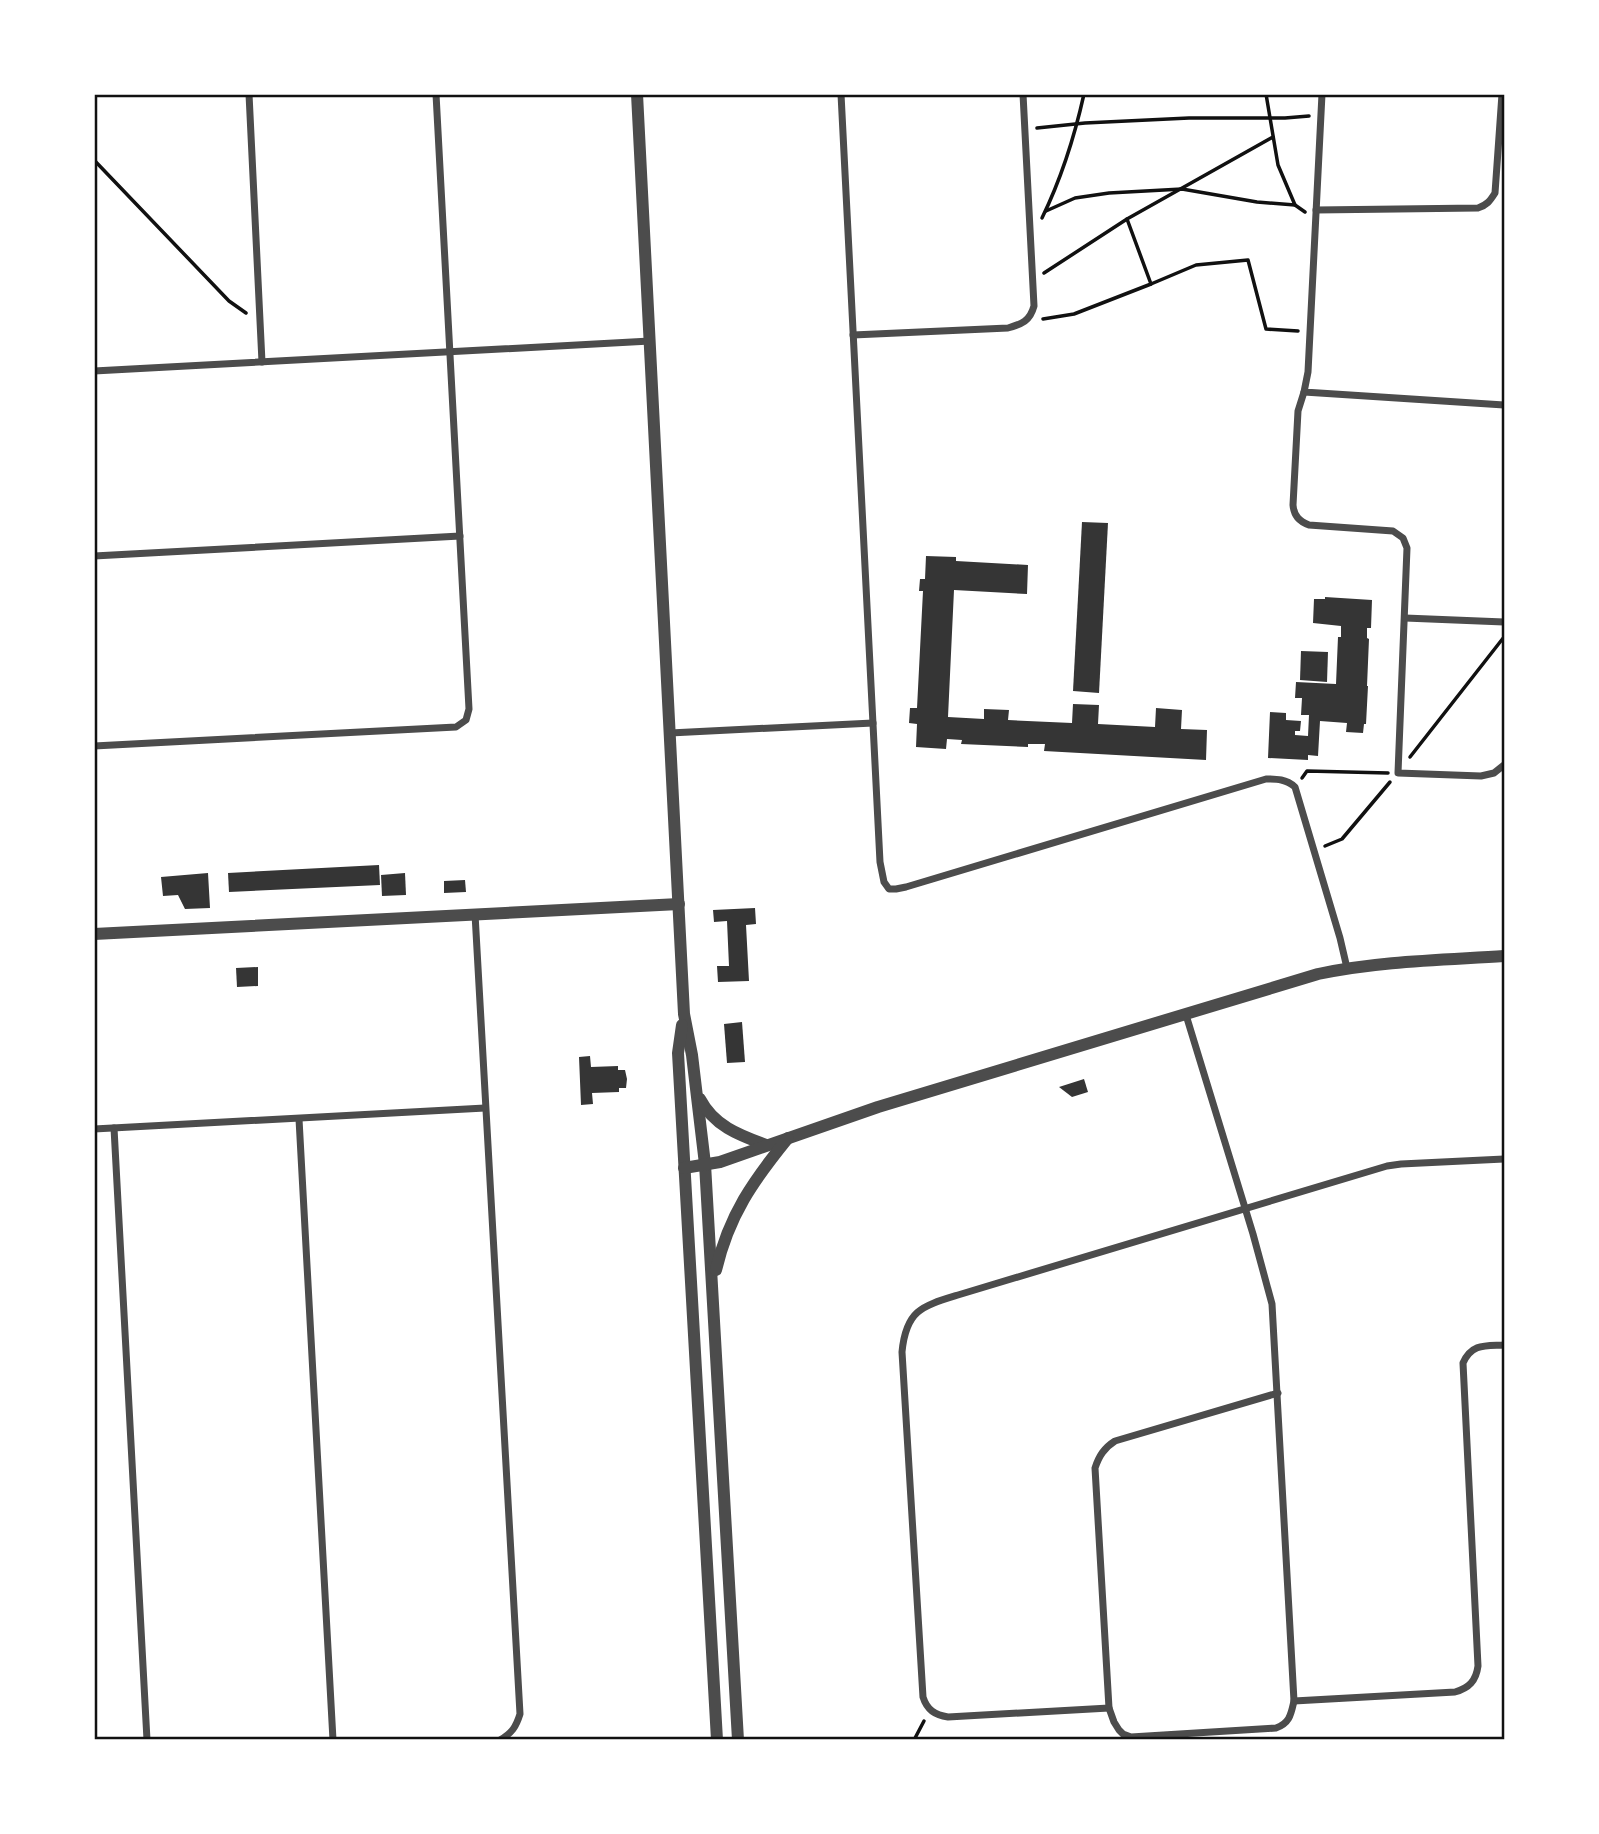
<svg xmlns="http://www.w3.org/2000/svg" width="1599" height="1834" font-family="Cabin,sans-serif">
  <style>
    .building { fill: #353535 }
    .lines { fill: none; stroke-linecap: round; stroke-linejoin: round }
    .path { stroke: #111; stroke-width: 3.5 }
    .minor { stroke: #4c4c4c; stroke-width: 7 }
    .tertiary { stroke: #4c4c4c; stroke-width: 12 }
    .neatline { fill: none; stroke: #111; stroke-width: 2.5 }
  </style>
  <rect width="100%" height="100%" fill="#fff"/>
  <g class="building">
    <path d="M1082,522L1108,523L1099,693L1073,691Z"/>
    <path d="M926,556L956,557V561L1028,565L1027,594L954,590L948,717L984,719V709L1009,710L1008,720L1072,723L1073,704L1099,705L1098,724L1155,727L1156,708L1182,710L1181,729L1207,730L1206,760L1044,751L1045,744H1028V747L961,744L962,740L947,739L946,749L916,747L917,724L909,723L910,708H917L923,591H919L920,579H925Z"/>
    <path d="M1325,597L1372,600L1371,628H1367V638L1369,639L1367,686H1368L1366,724H1364L1363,733L1346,732L1347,723L1320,721L1318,756L1308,755V760L1268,758L1270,712L1286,713V720L1301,721L1300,731H1295V735L1308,736L1309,715H1301L1302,698H1295L1296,682L1336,684L1338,637H1341V626L1313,623L1314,599H1325Z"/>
    <path d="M1301,651L1328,652L1327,682L1300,680Z"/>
    <path d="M379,865L380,885L229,892L228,873Z"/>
    <path d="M208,873L210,908L185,909L178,895L163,896L161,877Z"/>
    <path d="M405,873L406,895L382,896L381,875Z"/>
    <path d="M465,880L466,892L444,893V881Z"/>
    <path d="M755,908L756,924L746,925L749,981L718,982L717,966H729L727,921L714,922L713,910Z"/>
    <path d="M258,967V986L237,987L236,968Z"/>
    <path d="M742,1022L745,1062L727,1063L724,1024Z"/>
    <path d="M590,1056L591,1067L618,1066V1070H625L627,1079L626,1088H619V1092L592,1093L593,1104L581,1105L579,1057Z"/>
    <path d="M1084,1079L1088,1092L1072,1097L1059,1087Z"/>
  </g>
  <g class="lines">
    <g class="path">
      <path d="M1266,94L1278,165L1295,205L1305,212"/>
      <path d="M94,95L95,94"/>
      <path d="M1037,128L1085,123L1189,118H1285L1309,116"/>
      <path d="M94,160L229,301L246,313"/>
      <path d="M1046,211L1075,198L1109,193L1182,189L1257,202L1295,205"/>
      <path d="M1042,218C1062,177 1074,139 1084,94"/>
      <path d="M1044,273L1127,219"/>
      <path d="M1151,284L1196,265L1248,260L1266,329L1298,331"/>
      <path d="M1043,319L1074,314L1151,284L1127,219L1273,137"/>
      <path d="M1410,757L1504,637"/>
      <path d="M1302,778L1307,771L1388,773"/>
      <path d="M1325,846L1342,839L1390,782"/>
      <path d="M914,1740L924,1721"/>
    </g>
    <g class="minor">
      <path d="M249,94L262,362"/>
      <path d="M841,94L880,862L884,882L889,889H896L906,887L1266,779C1277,779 1286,779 1295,787L1340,938L1347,968"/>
      <path d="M1322,94L1308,372L1304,392L1504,405"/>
      <path d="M1316,210L1478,208C1487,205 1490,201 1495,193L1502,94"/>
      <path d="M853,335L1008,328C1022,324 1030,321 1034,306L1023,94"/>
      <path d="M94,371L650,341"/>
      <path d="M1304,392L1298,411L1293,505C1294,516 1299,521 1309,525L1393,531L1403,538L1407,548L1398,773L1481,776L1494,773L1504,765"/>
      <path d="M94,556L460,536"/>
      <path d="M1405,618L1504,622"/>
      <path d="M670,733L873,723"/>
      <path d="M94,746L456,727L466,720L469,709L436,94"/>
      <path d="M475,914L520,1714C516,1727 512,1733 500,1740"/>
      <path d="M299,1119L333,1740"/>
      <path d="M114,1128L147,1740"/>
      <path d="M94,1129L485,1108"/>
      <path d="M1278,1393L1115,1441C1104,1448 1099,1456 1095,1468L1109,1708L948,1717C935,1715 927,1710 923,1697L902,1352C906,1310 922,1306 958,1295L1387,1166L1401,1164L1504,1159"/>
      <path d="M1294,1701L1455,1692C1469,1688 1476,1681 1478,1666L1463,1363C1472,1343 1486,1346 1504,1345"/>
      <path d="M1109,1708L1114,1722L1119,1730L1123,1734L1131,1737L1276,1728C1290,1723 1291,1714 1294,1701L1272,1304L1253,1234L1186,1015"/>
    </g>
    <g class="tertiary">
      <path d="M637,94L684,1014L692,1055L705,1164L738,1740"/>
      <path d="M94,934L679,904"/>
      <path d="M682,1025L678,1053L717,1740"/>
      <path d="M700,1099C714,1126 739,1135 766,1145"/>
      <path d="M684,1168L720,1162L878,1107L1318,974C1379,961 1442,960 1504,956"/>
      <path d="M716,1270C729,1215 753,1181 788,1138"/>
    </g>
  </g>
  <rect width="1599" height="1834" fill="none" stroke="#ffffff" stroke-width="192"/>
  <rect x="96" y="96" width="1407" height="1642" class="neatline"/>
</svg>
